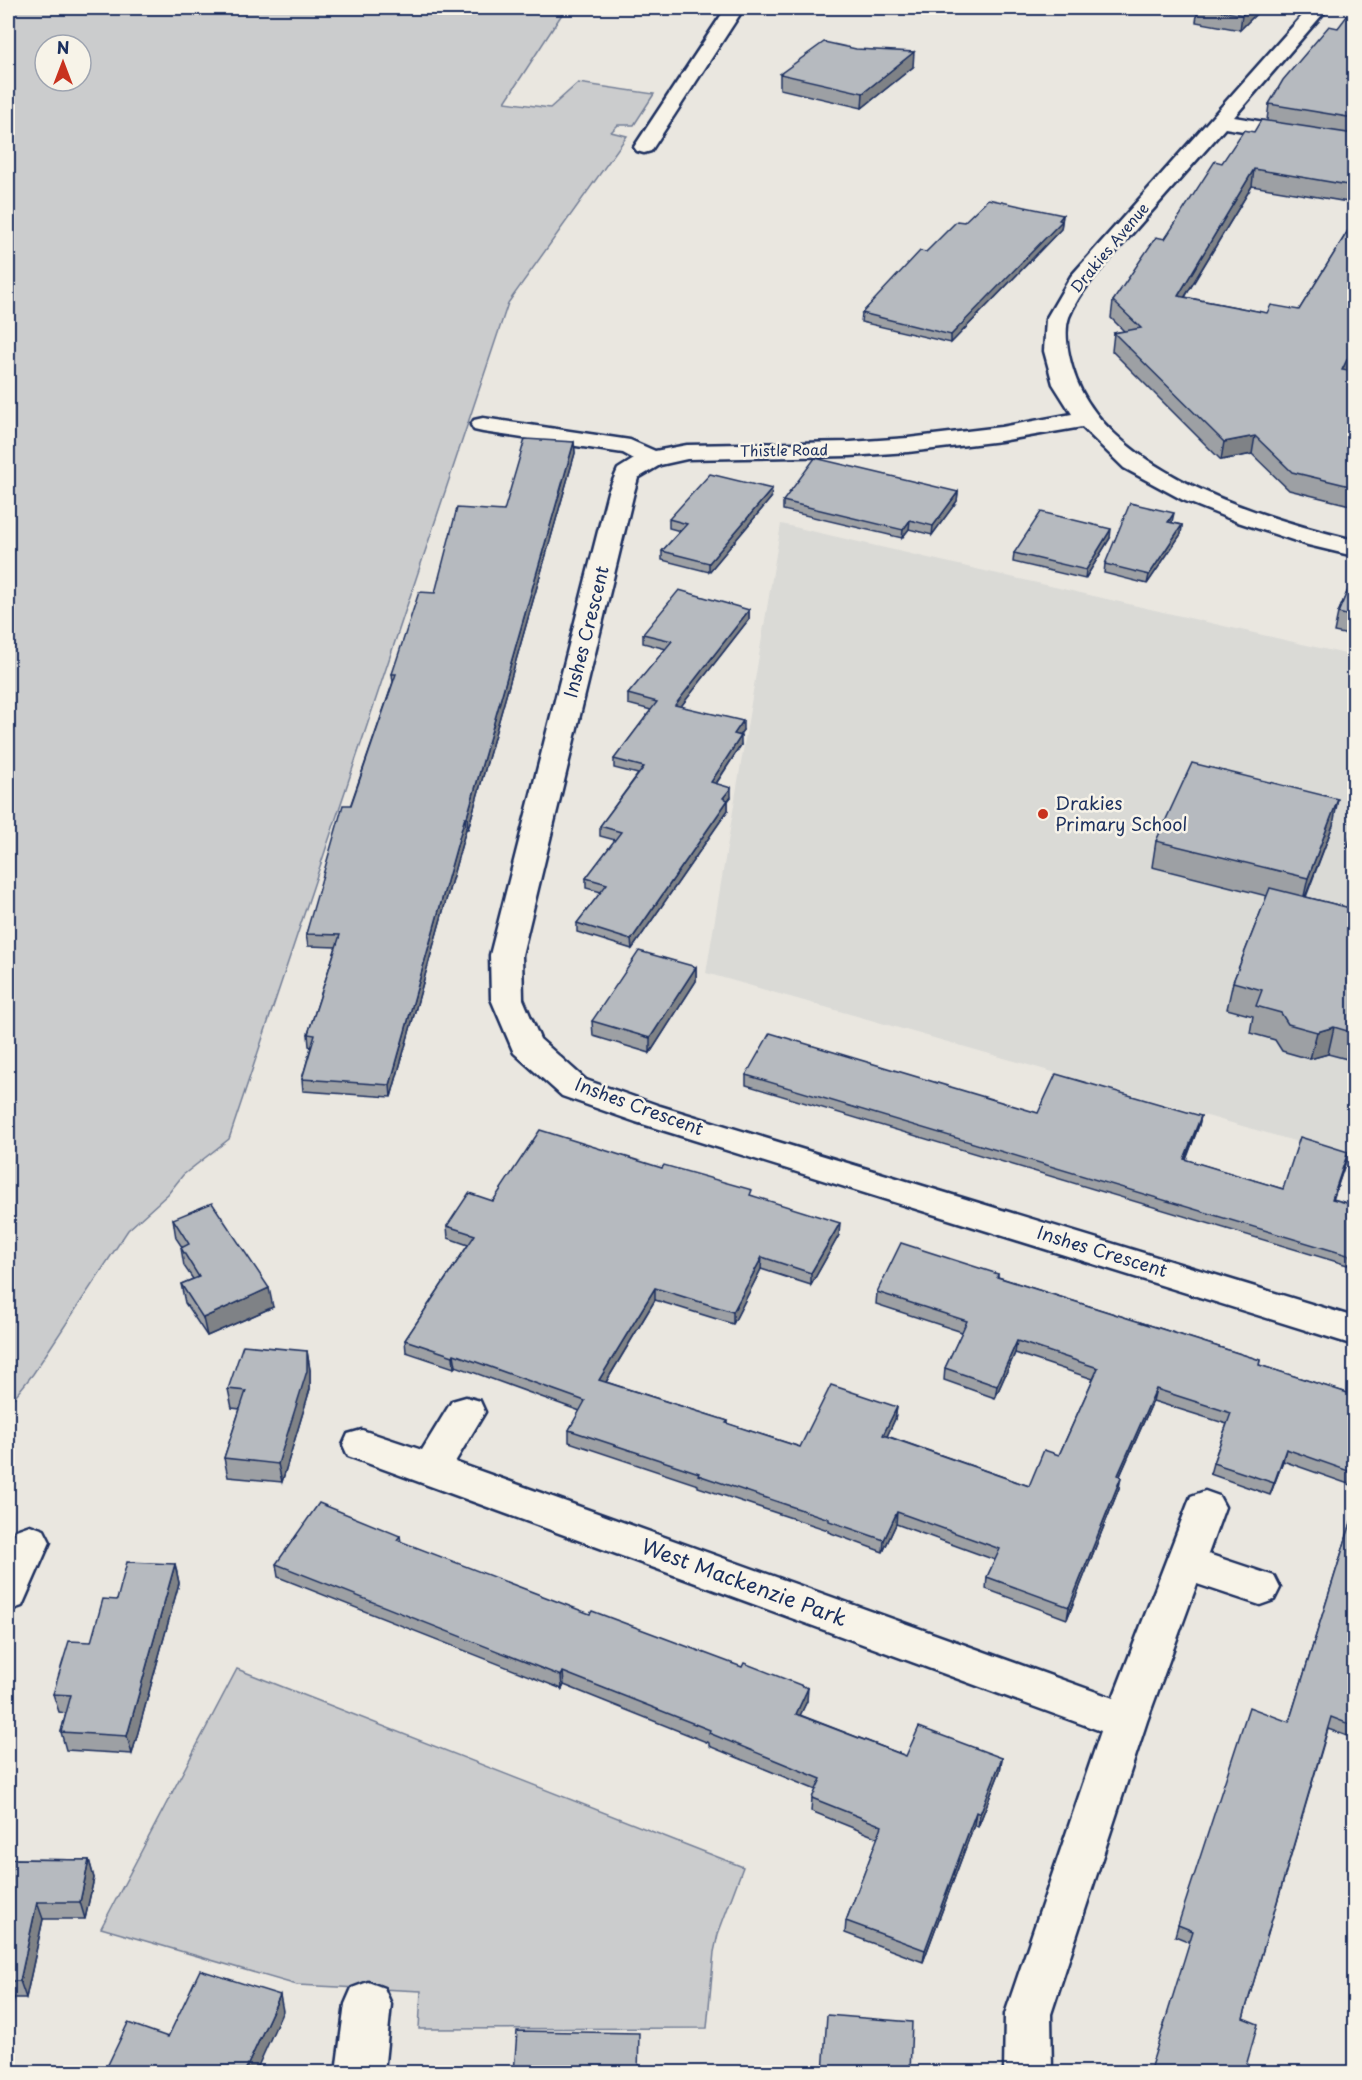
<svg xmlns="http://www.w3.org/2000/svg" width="1362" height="2080" font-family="'Playpen Sans',sans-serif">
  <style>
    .built { fill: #dadad6 }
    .green { fill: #cbcccd; stroke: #737e96; stroke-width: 1.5; fill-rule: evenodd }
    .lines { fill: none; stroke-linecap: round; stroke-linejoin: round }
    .minor-casing { stroke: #1b2f5e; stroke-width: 5 }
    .minor { fill: #f7f3e8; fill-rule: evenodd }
    .wall { fill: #9da0a4; stroke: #1b2f5e; stroke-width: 1.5 }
    .shaded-wall { fill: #7f8286; stroke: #1b2f5e; stroke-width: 1.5 }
    .building { fill: #b6babf; stroke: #1b2f5e; stroke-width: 1.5 }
    .poi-dot { fill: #c8321e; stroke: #f7f3e8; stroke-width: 2 }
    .labels { text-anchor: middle; stroke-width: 5; stroke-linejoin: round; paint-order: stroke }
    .far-street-label { font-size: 15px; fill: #1b2f5e; stroke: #f7f3e8 }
    .street-label { font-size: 18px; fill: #1b2f5e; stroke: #f7f3e8 }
    .poi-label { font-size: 18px; fill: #1b2f5e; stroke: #f7f3e8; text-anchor: start }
    .near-street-label { font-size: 21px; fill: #1b2f5e; stroke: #f7f3e8 }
  </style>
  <rect width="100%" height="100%" fill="#eae7e0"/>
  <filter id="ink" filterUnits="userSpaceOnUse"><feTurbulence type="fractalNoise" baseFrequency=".0167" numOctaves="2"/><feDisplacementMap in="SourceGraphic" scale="12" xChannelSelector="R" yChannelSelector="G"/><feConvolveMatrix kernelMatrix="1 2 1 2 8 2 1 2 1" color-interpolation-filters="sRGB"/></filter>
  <g filter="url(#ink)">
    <path class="built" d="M781,524L1354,656V1158L706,973Z"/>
    <g class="green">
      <path d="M8,8H566L505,102L550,108L578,83L654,94L634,125H618L611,132L627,136L508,303L229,1139L183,1175L168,1194L128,1230L33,1374L8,1405ZM45,45H81V81H45Z"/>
      <path d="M237,1669L743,1867L718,1934L714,1952L707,2028L419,2029L421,1991L297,1985L101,1928Z"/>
    </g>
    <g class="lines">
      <defs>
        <g id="minor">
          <path d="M726,8H744L651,151L644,153L637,151L634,147Z"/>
          <path d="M1309,8H1328L1234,117L1354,137V149L1225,128C1193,164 1161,201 1129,237C1108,262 1081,287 1069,317C1064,331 1068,353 1072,367C1101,470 1261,518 1354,540V556L1308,545L1238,522L1183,500L1124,468L1082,427L1001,441L908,452L850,456L687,459L660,465L638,478L634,492L522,955L523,999L540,1039L586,1080L660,1106L1354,1317V1345L636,1122L562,1096L514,1053L491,999L490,955L608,492L618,469L634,459L623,453L483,432L474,430L471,425L474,420L483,418L630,440L655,451L687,445L850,442L908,438L1001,427L1072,414L1053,384L1044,351L1046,319L1071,276Z"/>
          <path d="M466,1397L480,1401L485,1412L455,1462L1113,1698L1191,1496L1205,1491L1219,1496L1225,1507L1208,1554L1274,1576L1280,1588L1274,1600L1260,1605L1197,1584L1147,1721L1051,2014L1052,2072H1004L1005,2014L1101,1731L348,1456L343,1445L348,1434L362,1430L422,1450L452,1401Z"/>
          <path d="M30,1525L44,1530L50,1542L22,1606L8,1611V1548L16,1530Z"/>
          <path d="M368,1982L384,1988L391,2004L384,2072H336L345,2004L352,1988Z"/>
        </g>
      </defs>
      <use href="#minor" class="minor-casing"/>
      <use href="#minor" class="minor"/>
    </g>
    <g class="wall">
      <path d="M1198,8H1262L1240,30L1196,22Z"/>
      <path d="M1354,17V203L1252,186L1185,297L1267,313L1299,310L1354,221V356L1347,371L1354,372V506L1289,490L1252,454L1221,460L1112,351L1114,333L1124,331L1111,318L1113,301L1165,239L1222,163L1267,120L1269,104L1338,28Z"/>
      <path d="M913,67L862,108L780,89V74Z"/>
      <path d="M1063,215L1061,229L951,343L861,322L862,313L926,252L964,222Z"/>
      <path d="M574,442L575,453L468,829H466L391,1097L303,1091L302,1079L311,1047L309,1046L308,1034L336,947L308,946L306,934L393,682L392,674L435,593L504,511Z"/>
      <path d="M958,492L957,501L932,535L909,529L902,538L783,510V501Z"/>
      <path d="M771,498L709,572L662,560V551L680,531L669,528V519Z"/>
      <path d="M1172,522V523L1182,525L1181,534L1147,584L1104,573L1105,564Z"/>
      <path d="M1110,538L1085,579L1013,562L1014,553Z"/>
      <path d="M1354,576V636L1334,632L1338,613Z"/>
      <path d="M749,610V619L681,706L743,730L739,735L741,745L716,784L731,797L728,800V810L632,949L577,932V923L601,892L586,888V878L615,840L600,836V826L638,774L614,768V759L651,710L628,704V694L666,649L643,643V634Z"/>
      <path d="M1354,822V848L1348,847Z"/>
      <path d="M1333,825L1306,897L1354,909V1049L1351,1060L1328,1054L1310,1059L1282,1051L1275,1040L1250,1033L1253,1016L1227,1009L1233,982L1267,896L1152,867L1156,841Z"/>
      <path d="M696,967V981L650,1053L593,1036L592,1021Z"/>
      <path d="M746,1075L1038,1113L1201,1116L1199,1125L1186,1160L1283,1189L1346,1161L1333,1199L1354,1205V1267L746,1085Z"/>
      <path d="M752,1196L839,1235L811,1285L761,1269L733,1324L655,1300L606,1382L728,1421V1424L800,1447L897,1407L895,1419L887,1436L1029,1486L1059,1455L1093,1379L1015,1353L995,1398L944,1380L945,1368L962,1332L876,1304L877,1292L998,1274V1277L1260,1360L1259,1365L1354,1395V1486L1283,1461L1270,1495L1210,1474L1213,1463L1227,1424L1153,1401L1120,1476L1119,1488L1067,1619L986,1589L987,1577L995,1560L896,1524L883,1552L828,1532V1530L698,1487V1485L569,1442V1430L580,1411L456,1366L454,1368L406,1352L405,1340L468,1245L448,1238L447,1226L493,1201Z"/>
      <path d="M173,1219L273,1307L207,1336L185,1303L181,1284L193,1279L184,1266L181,1248L182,1247L176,1238Z"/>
      <path d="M307,1351L310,1370V1389L282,1482L228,1477L224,1458L240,1409L232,1408L228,1389Z"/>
      <path d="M1354,1513V1724L1350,1737L1328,1729L1243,2018L1244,2073L1190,1942L1175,1936L1178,1925L1289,1722Z"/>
      <path d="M400,1536L401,1542L807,1701L800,1715L906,1756L1002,1758L1000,1771L978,1827L974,1825L923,1962L845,1933L846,1921L878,1838L811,1811L812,1798L816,1790L709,1746V1743L564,1685L562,1689L278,1577L276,1564Z"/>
      <path d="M175,1564L179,1583L132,1754L66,1750L61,1732L66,1713L59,1712L53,1694L91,1642L117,1600Z"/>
      <path d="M8,1859L89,1860L94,1878L85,1919H43L26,1998H14L8,2026Z"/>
    </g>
    <g class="shaded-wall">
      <path d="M1249,8H1262L1240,30L1242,15Z"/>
      <path d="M914,52L913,67L862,108L863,93Z"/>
      <path d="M1254,169L1252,186L1175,313L1178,296Z"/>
      <path d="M1063,215L1061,229L951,343V335Z"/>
      <path d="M1354,345V356L1339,387L1342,370Z"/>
      <path d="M1255,436L1252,454L1221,460L1224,442Z"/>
      <path d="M574,442L575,453L468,829L467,817Z"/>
      <path d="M772,489L771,498L709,572V563Z"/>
      <path d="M958,492L957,501L932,535L933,526Z"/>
      <path d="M1174,513L1172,522L1167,531L1168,522Z"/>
      <path d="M910,520L909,529L902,538L903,530Z"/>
      <path d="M1182,525L1181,534L1147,584L1149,575Z"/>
      <path d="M1111,529L1110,538L1085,579L1086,570Z"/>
      <path d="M749,610V619L675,714V705Z"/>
      <path d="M743,721V730L734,743V734Z"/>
      <path d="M741,736V745L711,791V782Z"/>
      <path d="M731,788V797L723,808V798Z"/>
      <path d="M1338,799L1333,825L1302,905L1308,878Z"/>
      <path d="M728,800V810L632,949L631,940Z"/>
      <path d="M465,817L466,829L391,1097L390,1085Z"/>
      <path d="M696,967V981L650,1053V1038Z"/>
      <path d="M1334,1027L1328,1054L1310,1059L1317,1032Z"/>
      <path d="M1201,1116L1199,1125L1182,1169L1184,1159Z"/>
      <path d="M1348,1152L1346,1161L1330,1209L1332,1199Z"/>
      <path d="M840,1223L839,1235L811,1285V1273Z"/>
      <path d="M762,1257L761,1269L733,1324V1312Z"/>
      <path d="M269,1288L273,1307L207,1336L203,1318Z"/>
      <path d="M655,1288V1300L600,1392L599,1380Z"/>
      <path d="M1017,1341L1015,1353L995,1398L997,1386Z"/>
      <path d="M307,1351L310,1370V1389L282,1482L278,1464Z"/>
      <path d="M454,1354L456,1366L454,1368L453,1356Z"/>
      <path d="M1156,1389L1153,1401L1115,1487L1118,1475Z"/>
      <path d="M897,1407L895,1419L882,1447L883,1435Z"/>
      <path d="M1286,1449L1283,1461L1270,1495L1274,1483Z"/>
      <path d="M1121,1477L1119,1488L1067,1619L1069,1607Z"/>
      <path d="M897,1512L896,1524L883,1552L884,1540Z"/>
      <path d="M175,1564L179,1583L132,1754L127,1736Z"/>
      <path d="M563,1672L564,1685L562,1689L561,1676Z"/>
      <path d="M808,1688L807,1701L795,1726L796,1714Z"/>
      <path d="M1002,1758L1000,1771L978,1827L980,1814Z"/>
      <path d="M976,1812L974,1825L923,1962L925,1950Z"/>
      <path d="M89,1860L94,1878L85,1919L80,1902Z"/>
      <path d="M37,1902L43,1919L26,1998L20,1981Z"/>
      <path d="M8,1982L14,1998L8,2026Z"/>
      <path d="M280,1995L283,2011L255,2073H244Z"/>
    </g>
    <g class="building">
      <path d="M1203,8H1249L1242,15Z"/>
      <path d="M1347,16L1354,17V118L1269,104L1283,80L1329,26L1338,28Z"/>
      <path d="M824,42L856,49L914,52L863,93L780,74Z"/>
      <path d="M1261,120L1354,134V186L1254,169L1178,296L1267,313L1271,305L1299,310L1354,221V345L1342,370L1354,372V487L1292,472L1255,436L1224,442L1114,333L1141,328L1113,301L1156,237L1165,239L1215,161L1222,163L1244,130L1254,132Z"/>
      <path d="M988,199L1063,215L1059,220L1062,221L951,335L862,313L920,251L926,252L957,221L964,222Z"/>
      <path d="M525,439L574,442L467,817H465L390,1085L302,1079L315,1035L308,1034L340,935L306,934L343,805H351L396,674H392L419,592L435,593L457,508L504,511Z"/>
      <path d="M815,458L958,492L933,526L910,520L903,530L783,501Z"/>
      <path d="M710,474L772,489L709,563L662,551L687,524L669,519Z"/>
      <path d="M1130,503L1174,513L1168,522L1182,525L1149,575L1105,564Z"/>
      <path d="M1041,512L1111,529L1086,570L1014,553Z"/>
      <path d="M1354,576V617L1338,613Z"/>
      <path d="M679,590L749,610L675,705L743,721L734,734L741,736L711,782L731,788L723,798L728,800L631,940L577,923L607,884L586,878L621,832L600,826L644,767L614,759L657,702L628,694L672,641L643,634Z"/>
      <path d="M1192,763L1338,799L1308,878L1156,841Z"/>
      <path d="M1270,888L1354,909V1033L1334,1027L1317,1032L1288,1024L1281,1013L1256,1006L1262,990L1233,982Z"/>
      <path d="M639,951L696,967L650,1038L592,1021Z"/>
      <path d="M770,1033L1038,1113L1056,1074L1201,1116L1184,1159L1283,1189L1300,1137L1348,1152L1332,1199L1354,1205V1257L746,1075Z"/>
      <path d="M540,1130L662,1168L664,1165L752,1190L750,1195L840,1223L811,1273L762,1257L733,1312L655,1288L599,1380L728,1421L726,1423L800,1447L831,1385L897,1407L883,1435L1029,1486L1044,1450L1059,1455L1098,1368L1017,1341L997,1386L945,1368L967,1321L877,1292L901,1243L998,1274L997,1277L1260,1360L1259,1365L1354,1395V1473L1286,1449L1274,1483L1213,1463L1231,1413L1156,1389L1118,1475L1121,1477L1069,1607L987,1577L1000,1549L897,1512L884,1540L829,1521V1519L698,1475L699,1473L569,1430L585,1401L454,1354L453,1356L405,1340L475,1235L447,1226L469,1193L493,1201Z"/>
      <path d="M212,1203L269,1288L203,1318L181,1284L199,1277L181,1248L189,1244L173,1219Z"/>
      <path d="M243,1345L307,1351V1371L278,1464L224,1458L246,1391L228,1389Z"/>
      <path d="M319,1503L400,1536L397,1540L590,1614L592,1611L742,1667L744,1663L808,1688L796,1714L906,1756L919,1727L1002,1758L980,1814L976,1812L925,1950L846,1921L882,1826L812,1798L821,1779L709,1733L710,1730L563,1672L561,1676L276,1564Z"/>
      <path d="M1354,1513V1726L1331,1717L1243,2018L1258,2024L1244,2073H1149L1193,1931L1178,1925L1249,1707L1289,1722Z"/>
      <path d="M127,1562L175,1564L127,1736L61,1732L71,1695L53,1694L69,1641L91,1642L103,1599L117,1600Z"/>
      <path d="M8,1859L89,1860L80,1902H37L20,1981H8Z"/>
      <path d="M200,1970L280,1995L244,2073H104L128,2023L168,2037Z"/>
      <path d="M827,2015L912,2022L910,2073H823Z"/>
      <path d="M517,2031L639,2033L638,2073H514Z"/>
    </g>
  </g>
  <circle class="poi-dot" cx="1043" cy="814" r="6"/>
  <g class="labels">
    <g class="far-street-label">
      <text transform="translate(1110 248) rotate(-50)" y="5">Drakies Avenue</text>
      <text transform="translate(784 451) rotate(-1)" y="5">Thistle Road</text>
    </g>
    <g class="street-label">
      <text transform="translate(587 632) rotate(-76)" y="6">Inshes Crescent</text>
      <text transform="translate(639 1107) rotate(20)" y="6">Inshes Crescent</text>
      <text transform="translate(1102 1252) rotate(17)" y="6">Inshes Crescent</text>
    </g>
    <g class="poi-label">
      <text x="1055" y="810">Drakies<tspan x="1055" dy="21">Primary School</tspan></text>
    </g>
    <g class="near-street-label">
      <text transform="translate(744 1583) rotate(20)" y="7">West Mackenzie Park</text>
    </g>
  </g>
  <rect width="1362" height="2080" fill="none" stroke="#f7f3e8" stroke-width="30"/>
  <rect x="15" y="15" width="1332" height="2050" fill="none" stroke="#1b2f5e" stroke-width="2" filter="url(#ink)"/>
  <g transform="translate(63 63)"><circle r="28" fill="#f7f3e8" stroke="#9fa5b1" stroke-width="1.5"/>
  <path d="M0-4.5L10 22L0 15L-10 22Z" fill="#c8321e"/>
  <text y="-9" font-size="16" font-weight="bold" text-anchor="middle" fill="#1b2f5e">N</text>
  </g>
</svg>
